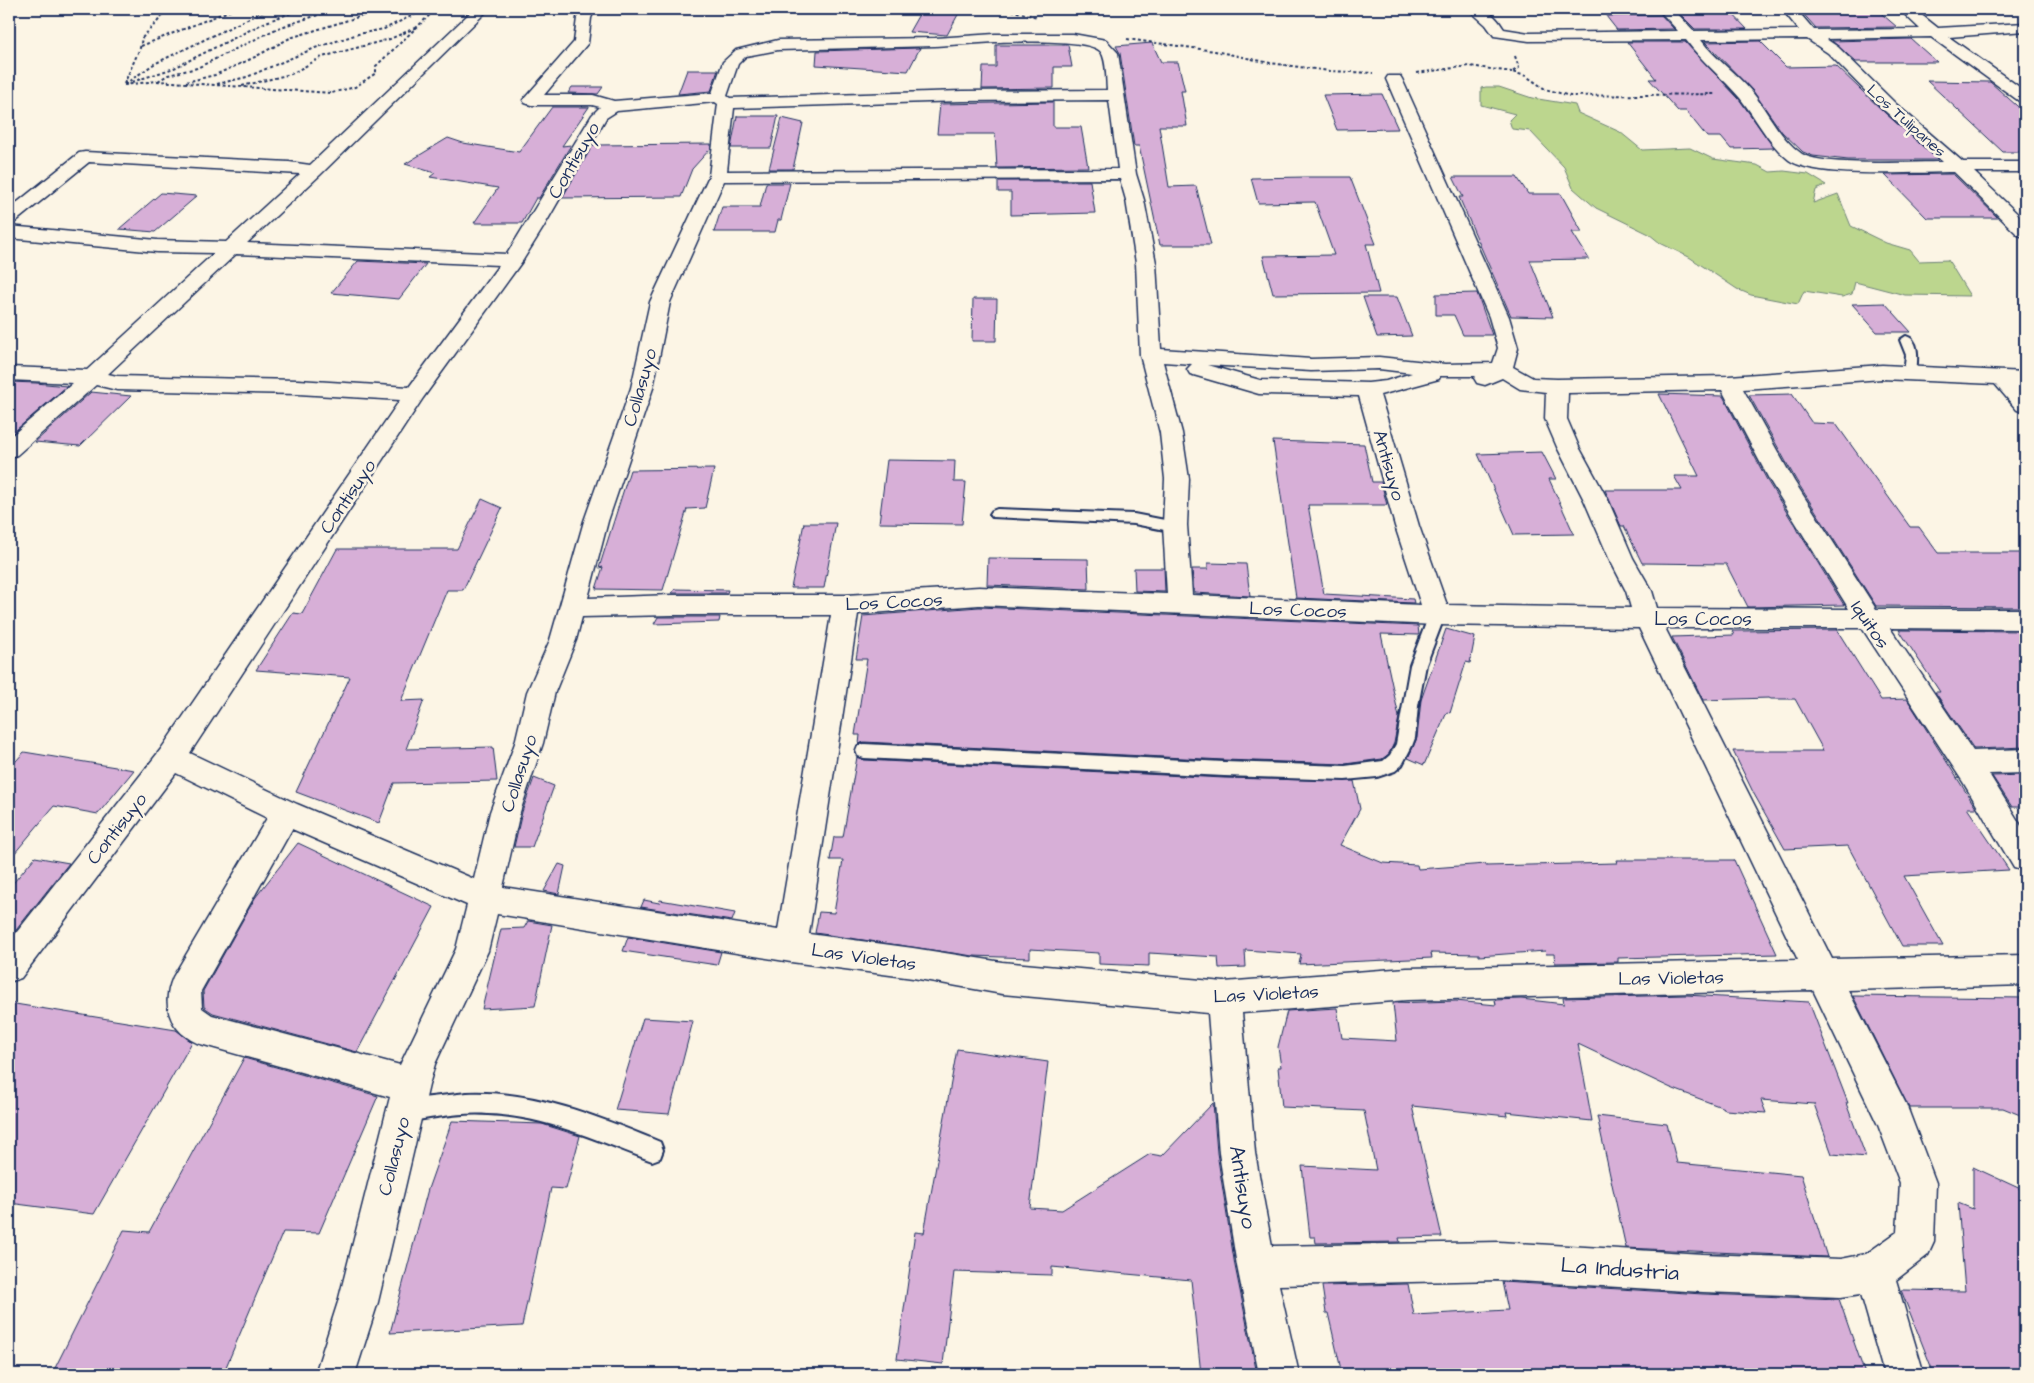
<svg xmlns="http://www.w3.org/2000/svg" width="2034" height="1383" font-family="'Architects Daughter',sans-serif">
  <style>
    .green { fill: #bcd68e; stroke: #6c8276 }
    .building { fill: #d7afd7; stroke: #1b2f5e }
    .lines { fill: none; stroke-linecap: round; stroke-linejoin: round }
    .lane-casing { stroke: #1b2f5e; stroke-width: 4 }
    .street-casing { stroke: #1b2f5e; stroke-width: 3 }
    .path { stroke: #1b2f5e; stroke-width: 2; stroke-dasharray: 3 2.5; stroke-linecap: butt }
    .lane { fill: #fcf5e5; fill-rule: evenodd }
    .street { fill: #fcf5e5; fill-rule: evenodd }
    .labels { text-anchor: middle; stroke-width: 5; stroke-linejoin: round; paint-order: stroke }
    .far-street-label { font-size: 16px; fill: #1b2f5e; stroke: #fcf5e5 }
    .street-label { font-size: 19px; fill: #1b2f5e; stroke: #fcf5e5 }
    .near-street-label { font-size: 22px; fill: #1b2f5e; stroke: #fcf5e5 }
  </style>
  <rect width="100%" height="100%" fill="#fcf5e5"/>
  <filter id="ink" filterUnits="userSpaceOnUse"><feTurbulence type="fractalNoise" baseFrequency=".02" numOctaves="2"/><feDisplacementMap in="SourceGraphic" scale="10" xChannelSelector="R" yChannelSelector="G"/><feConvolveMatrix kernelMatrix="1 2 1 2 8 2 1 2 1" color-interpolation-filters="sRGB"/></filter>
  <g filter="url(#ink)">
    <path class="green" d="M1486,87H1499L1532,98L1575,105L1578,113L1620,132L1642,150L1690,148L1713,159L1757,165L1770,172L1784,171L1808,174L1826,185L1816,190L1813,203L1838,194L1851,226L1886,243L1910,250L1919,261L1948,260L1970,296L1905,295L1855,282L1852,294L1842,297L1804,291L1798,304L1751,295L1737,289L1689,257L1660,243L1649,234L1596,208L1573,188L1564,167L1530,131L1512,129L1509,120L1515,114L1481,105V88Z"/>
    <g class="building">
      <path d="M922,9H961L947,35L909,32Z"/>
      <path d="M1675,9H1728L1747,29H1695Z"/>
      <path d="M1799,9H1876L1897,27L1816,28Z"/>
      <path d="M1658,15H1661L1674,29L1617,30L1606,16Z"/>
      <path d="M1911,39L1937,62H1856L1832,41Z"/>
      <path d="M1760,41L1786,67L1836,66L1884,112L1938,160H1848L1813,156L1803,152L1782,132L1753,91L1705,42Z"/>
      <path d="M1627,42H1685L1739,99L1774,148L1731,149L1721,137H1707L1686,111H1678L1649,79H1656Z"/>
      <path d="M1152,43L1161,62H1178L1185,91H1181L1187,126H1159L1169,187L1196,186L1211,245H1160L1139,146H1134L1120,53L1116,46Z"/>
      <path d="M996,45H1068L1072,67H1054V88L982,89L983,67H996Z"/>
      <path d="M920,48L908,71L816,65L817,51Z"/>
      <path d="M687,70H718L711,91L678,94Z"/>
      <path d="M1927,81L1990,82L2025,113V152H2003Z"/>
      <path d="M572,87H603L598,94L568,93Z"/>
      <path d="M1382,94L1398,129L1337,130L1323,95Z"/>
      <path d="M1053,102V127H1081L1088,167L997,168L995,134H937L940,104Z"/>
      <path d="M552,107H589L562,146L571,145L539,198H536L522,223H474L498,188L430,177L435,173L405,164L448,138L463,143L519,152Z"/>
      <path d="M737,116H778L771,148H731Z"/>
      <path d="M782,118L803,123L793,169H769Z"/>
      <path d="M711,144V148L692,169L681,197L562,198L593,145Z"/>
      <path d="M1953,174L1998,218H1927L1885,175Z"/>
      <path d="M1306,177H1350L1376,244H1366L1379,293L1273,294L1263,256L1334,255L1315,202L1258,203L1251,178Z"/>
      <path d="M1453,177H1517L1528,194H1561L1582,232H1572L1589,259L1530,260L1553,317L1511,316L1459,197H1463Z"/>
      <path d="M998,181H1090L1095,213L1011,215V192H998Z"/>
      <path d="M766,183H790L781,220H778L775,232H714L722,207H760Z"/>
      <path d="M161,193L197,196L155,232L119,229Z"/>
      <path d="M358,261L426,264L399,299L331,293Z"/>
      <path d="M1477,293L1492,335H1463L1454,315H1436V294Z"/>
      <path d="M1363,297H1397L1412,336L1377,337Z"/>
      <path d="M973,299H997L996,341H972Z"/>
      <path d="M1885,303L1911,332H1877L1852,304Z"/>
      <path d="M9,382L36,383L67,386L9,436Z"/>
      <path d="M91,392L131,396L80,446L35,442Z"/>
      <path d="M1659,394L1723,396L1768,482L1844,605L1748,607L1726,564L1642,563L1624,526H1621L1605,490H1682L1674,476H1699Z"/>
      <path d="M1792,394L1812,423L1836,424L1910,527H1919L1938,553H2025V607L1876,606L1796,480L1749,395Z"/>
      <path d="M1273,441L1364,444L1372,482H1381L1387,505H1308L1324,594L1413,599L1414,603L1296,598Z"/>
      <path d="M1542,452L1556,479H1549L1574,534L1514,535L1478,454Z"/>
      <path d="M887,460L955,461L954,482H966L962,524L879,523Z"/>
      <path d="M714,469L705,508L687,509L663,590L596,589L603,567L599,568L630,470Z"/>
      <path d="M482,499L502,508L463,590H447L401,701L424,700L406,749L493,747L497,781L394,783L379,823L296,792L350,677L256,670L293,613L302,614L337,549H457Z"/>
      <path d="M804,523H836L824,588H791Z"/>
      <path d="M988,558L1088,559L1089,589L987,585Z"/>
      <path d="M1208,563L1246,564L1250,596L1194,593L1192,569H1208Z"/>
      <path d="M1134,568H1164L1165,592L1135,591Z"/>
      <path d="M675,589L728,590L727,593H672Z"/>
      <path d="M979,607L1418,626L1419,635L1381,634L1399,717L1394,743L1389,754L1382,759L1345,764L1224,760L864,742L859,744L860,735H855L867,659H856L863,616Z"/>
      <path d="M658,617H720L719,622L654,624Z"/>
      <path d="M1446,629L1475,637L1470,663L1466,662L1450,713L1447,712L1424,765L1408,758L1417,738L1421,700Z"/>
      <path d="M1837,630L1881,700L1907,699L1976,808H1967L2009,870L1904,876L1943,946H1902L1848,846L1785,849L1754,794L1733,751H1823L1822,748L1795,699H1771L1769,698L1703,700L1672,637L1734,635L1732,631Z"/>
      <path d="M1899,630L2025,631V747L1974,749L1935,692H1940Z"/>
      <path d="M24,752L91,763L134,770L98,814L54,806L9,860V769Z"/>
      <path d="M857,757L864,760L1224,778L1354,781L1360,809L1340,845L1383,863L1417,865L1418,869L1486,864V866L1617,863L1616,860H1734L1777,954L1618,958V962L1555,963L1554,954H1546L1545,951L1479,956V954L1431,953L1432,958L1299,964L1301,954L1245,950L1246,967L1219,968L1218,957L1149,953V966L1099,964V953L1030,949V958L973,956L815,933L819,912L834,913L843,860H830L834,837H843Z"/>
      <path d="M2025,775V807H2012L1992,776Z"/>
      <path d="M534,778L554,786L532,847H514L522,812Z"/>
      <path d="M298,843L434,907L357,1052L213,1013L204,1007L203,991L255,898Z"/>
      <path d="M35,857L69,863L9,939V888Z"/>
      <path d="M559,864L565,866L559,894L544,891Z"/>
      <path d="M644,900L659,903L660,900L735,913L732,921L641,907Z"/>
      <path d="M528,921L552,925L535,1006L482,1009L501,929L524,928Z"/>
      <path d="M628,937L721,952L717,965L623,951Z"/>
      <path d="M1686,995L1809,1002L1848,1103H1846L1866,1157L1832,1154L1814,1104L1761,1100L1766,1113L1725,1110L1724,1108L1671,1088L1578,1044L1592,1121L1506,1112L1507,1116L1412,1106L1442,1237L1399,1238L1400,1242L1316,1243L1315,1237H1310L1302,1166L1376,1170L1364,1111L1282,1107L1278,1067H1281L1278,1047L1287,1011L1337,1008L1342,1038L1397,1041L1393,1003L1456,1001L1496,1005L1495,1000L1521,999L1564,1004L1563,998Z"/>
      <path d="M1853,996L2025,998V1117L2003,1108H1909Z"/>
      <path d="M9,1003L176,1030L192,1042L94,1214L9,1203Z"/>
      <path d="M643,1018L693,1021L669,1114L615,1110Z"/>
      <path d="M957,1049L1048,1062L1030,1208L1062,1210L1150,1154L1162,1156L1213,1103L1217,1153L1235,1266L1257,1374H1201L1191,1280L1052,1267V1275L954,1272L943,1364L897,1359L915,1232L924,1233Z"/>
      <path d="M244,1058L378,1096L319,1233L283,1232L223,1374H52L124,1230L149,1232Z"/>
      <path d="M1597,1116L1667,1124L1677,1163L1801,1175L1827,1257L1626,1248Z"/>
      <path d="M452,1121L542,1124L580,1136L566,1189L551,1188L522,1326L390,1333L428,1189Z"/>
      <path d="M1973,1167L2025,1191V1374H1934L1901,1290L1965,1291L1958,1203L1973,1209Z"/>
      <path d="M1502,1282L1703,1294L1839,1299L1865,1374H1342L1328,1313H1326L1322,1286L1408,1284L1414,1315L1508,1310Z"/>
    </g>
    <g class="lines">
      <defs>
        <g id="lane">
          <path d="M1906,336C1921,340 1917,363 1916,374L1910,378L1904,374L1906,355L1900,340Z"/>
          <path d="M997,509L1134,514L1175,522L1180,523L1182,527L1180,531L1175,532L1134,524L992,517L990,514L992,511Z"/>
          <path d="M1437,609L1442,611L1445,615L1426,665L1418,706L1415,738L1412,746L1402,765L1395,771L1377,777L1345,780L1224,776L864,758L858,756L856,751L858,746L864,744L1224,762L1345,766L1383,761L1390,755L1396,744L1410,665L1429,615L1432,611Z"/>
          <path d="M467,1093C533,1090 599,1117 660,1142L663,1150L660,1158L652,1161C599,1141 545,1116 488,1114C460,1112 432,1118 404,1122L397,1118L393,1111L397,1104L404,1100Z"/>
        </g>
        <g id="street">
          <path d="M474,9H489L320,175L247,243L507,254L592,115L600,107L592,105H531L525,103L523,100L574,42L577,18L581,9H595L591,18L588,43L544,95H593L614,101L712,93L723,62L736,50L778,40L935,38L995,34H1073L1106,40L1118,53L1136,174L1144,200L1156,263L1161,349L1311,359L1379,357L1445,364L1493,363L1498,348L1489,317L1386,79L1388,76H1400L1402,79L1509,317L1518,348L1513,367L1533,378L1557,379L1729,376L1882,365L2025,372V386L2019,385L2025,392V412L2017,410L1995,384L1882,379L1743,389L1794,481L1876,609H2025V629L1890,628L1973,751L2025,749V773L1989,774L2025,832V871L2014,868L1963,782L1862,628H1665L1832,959L2025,955V985L1848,990L1906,1104L1936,1183L1934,1242L1928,1255L1896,1280L1924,1374H1884L1861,1294L1841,1297L1703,1292L1499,1280L1279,1285L1299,1374H1259L1237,1266L1219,1153L1208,1013L1002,994L913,978L791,962L497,914L488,951L435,1064L429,1085L378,1302L355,1374H315L338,1302L390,1097L197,1043C169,1030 161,1005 173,977L267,818L176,773L21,978L9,982V942L161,749L400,400L298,394L117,390L96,385L17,455L9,457V438L73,383L9,380V367L87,370L214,253L157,252L9,238V226L157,240L226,242L300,174L89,162L15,222L9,223V209L79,153L85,152L289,162L310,165ZM995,42C1015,42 1091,38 1101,52C1107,61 1106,80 1107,90L962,91L730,98L727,96L738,64L746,56L778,50L935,46ZM1109,100L1118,169L727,171L734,108L962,101ZM715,102L718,104L709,176L650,302L631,388L584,521L550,640L527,692L515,743L490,812L474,879L297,804L190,753L423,398L523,260L543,228L606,118L617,111ZM1120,179L1126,200L1136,263L1140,355L1160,433L1165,479L1163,525L1167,594L979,587L846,595H672L588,598L608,521L653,388L670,302L724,181ZM236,254L499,265L409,387L298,380L117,376L108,374ZM1163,362L1192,364L1187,369L1190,374L1259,394L1359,396L1395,526L1421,605L1192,595L1187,525L1189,479L1182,433ZM1207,365L1311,371L1379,369L1412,373L1386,381L1368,383L1260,380ZM1440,376H1476L1474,378L1477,383L1485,385L1502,378L1520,389L1546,392L1545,419L1557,447L1584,500L1609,558L1626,591L1631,608L1447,605L1419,526L1380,395L1439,379ZM1722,390L1770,481L1849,609L1657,608L1652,591L1633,558L1608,500L1579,447L1567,419L1568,393ZM979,605L1437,625L1639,628L1798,960L1407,968L1224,982L1002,962L913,948L809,934L858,614ZM672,615H831L778,930L503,887L520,812L543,743L555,692L576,640L582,617ZM292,829L467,905L456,949L400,1065L212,1015L202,1008L201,991ZM1813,990L1878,1125L1900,1183L1897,1232L1866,1254L1841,1259L1703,1254L1499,1242L1272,1246L1255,1153L1242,1013L1407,1000Z"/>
          <path d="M1468,9C1487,8 1494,13 1504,29L1529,33L1678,31L1658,9H1673L1694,31L1799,30L1782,9H1796L1814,30L1920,29L1899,9H1914L1938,28L2025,23V31L1949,37L2025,91V103L2019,101L1931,37L1826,39L1838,47L1897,105L1963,162H2025V172H1974L2025,221V237L2018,235L1954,172C1919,172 1815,179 1789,160C1768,144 1757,119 1740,98C1723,78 1702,62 1686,40L1529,41L1494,36L1486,25ZM1807,39L1828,53L1885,111L1943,162C1914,162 1823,167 1802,154C1780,139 1768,112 1752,92C1736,73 1715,59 1701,40Z"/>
        </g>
      </defs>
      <use href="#lane" class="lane-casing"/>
      <use href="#street" class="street-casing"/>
      <g class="path">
        <path d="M1006,9L1037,17"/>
        <path d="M1127,39L1215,51L1270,63L1329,71L1373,73"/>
        <path d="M141,46L234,9"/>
        <path d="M1515,56L1519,68L1512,72L1526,76L1545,89L1570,96L1715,94"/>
        <path d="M1417,73L1469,66L1512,72"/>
        <path d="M158,81L168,75L197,68L278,28L327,12L347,13L357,9"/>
        <path d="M132,82L174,68L266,22L302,9"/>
        <path d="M186,82L215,75L253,58L290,38L384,9"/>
        <path d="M124,84L140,48L142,38L169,9"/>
        <path d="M125,84L154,64L268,9"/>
        <path d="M217,84L247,77L315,48L358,34L384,29L426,9"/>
        <path d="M124,85L157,81L331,93L355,87L376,73V66L436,9"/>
        <path d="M242,86L291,74L322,57L390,39L415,28"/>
      </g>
      <use href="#lane" class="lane"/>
      <use href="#street" class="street"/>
    </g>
  </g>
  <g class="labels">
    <g class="far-street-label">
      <text transform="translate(1907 120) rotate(42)" y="6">Los Tulipanes</text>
    </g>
    <g class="street-label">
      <text transform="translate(573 160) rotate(-60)" y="7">Contisuyo</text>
      <text transform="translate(639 387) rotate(-74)" y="7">Collasuyo</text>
      <text transform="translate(1390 465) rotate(74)" y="7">Antisuyo</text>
      <text transform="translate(347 496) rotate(-56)" y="7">Contisuyo</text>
      <text transform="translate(894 601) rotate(-3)" y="7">Los Cocos</text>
      <text transform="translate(1298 609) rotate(2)" y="7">Los Cocos</text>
      <text x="1703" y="625">Los Cocos</text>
      <text transform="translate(1871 624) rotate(56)" y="7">Iquitos</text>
      <text transform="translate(518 773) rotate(-72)" y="7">Collasuyo</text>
      <text transform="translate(116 828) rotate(-52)" y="7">Contisuyo</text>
      <text transform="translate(864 956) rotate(8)" y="7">Las Violetas</text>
      <text transform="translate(1671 977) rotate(-1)" y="7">Las Violetas</text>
      <text transform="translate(1266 993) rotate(-3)" y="7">Las Violetas</text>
      <text transform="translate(393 1156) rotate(-76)" y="7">Collasuyo</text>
    </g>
    <g class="near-street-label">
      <text transform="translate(1244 1187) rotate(81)" y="8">Antisuyo</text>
      <text transform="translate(1620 1268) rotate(4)" y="8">La Industria</text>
    </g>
  </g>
  <rect width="2034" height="1383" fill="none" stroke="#fcf5e5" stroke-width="30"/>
  <rect x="15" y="15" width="2004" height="1353" fill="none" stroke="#1b2f5e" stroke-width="2" filter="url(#ink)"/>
</svg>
